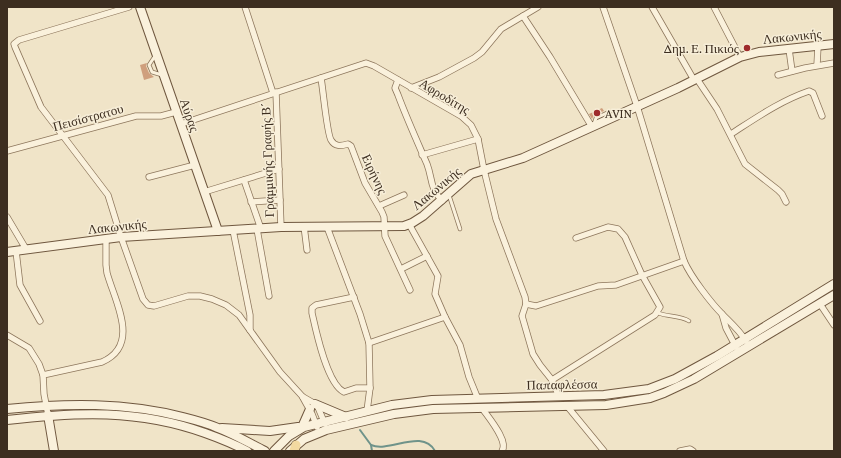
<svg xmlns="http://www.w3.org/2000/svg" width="841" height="458" font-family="'Crimson Pro',serif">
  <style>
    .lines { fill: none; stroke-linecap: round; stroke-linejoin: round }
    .stream { stroke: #6f938a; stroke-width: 2 }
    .building { fill: #cf9f7d }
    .lane-casing { stroke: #8d765c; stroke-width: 4.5 }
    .street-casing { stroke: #8d765c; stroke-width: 7 }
    .secondary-casing { stroke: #6f573f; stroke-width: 10 }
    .primary-casing { stroke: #5b4430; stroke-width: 10 }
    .lane { stroke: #faf1dc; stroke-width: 3 }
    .street { stroke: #faf1dc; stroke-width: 5.5 }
    .secondary { stroke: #faf1dc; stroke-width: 8 }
    .primary { stroke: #f3d9a0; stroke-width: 9 }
    .poi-dot { fill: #9e2a2b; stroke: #f7eed8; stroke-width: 1.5 }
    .labels { text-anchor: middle; stroke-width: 3; stroke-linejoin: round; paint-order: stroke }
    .street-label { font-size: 13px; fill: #3d2e20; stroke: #f7eed8 }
    .poi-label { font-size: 13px; fill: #3d2e20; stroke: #f7eed8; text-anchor: end }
  </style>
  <rect width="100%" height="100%" fill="#f0e4c8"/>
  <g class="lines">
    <g class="stream">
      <path d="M360,430L371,445L372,451"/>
      <path d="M371,445C390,453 422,428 435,451"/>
    </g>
  </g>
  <g class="building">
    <path d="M147,63L146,66L149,73L154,77L144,80L140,65Z"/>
    <path d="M602,108L604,111L594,115L592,119L589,114Z"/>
  </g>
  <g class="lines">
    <defs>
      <g id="lane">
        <path d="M155,56L149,65L152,72L162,75"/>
        <path d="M594,124L596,118L607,113L613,116"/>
        <path d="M449,195L460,229"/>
        <path d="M658,313C668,317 680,315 689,321"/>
      </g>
      <g id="street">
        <path d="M129,7L19,40L14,44L15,47L41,107L108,195L121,237L143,299L148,305L154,306L188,296H200L212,299L226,305L239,315L280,372L302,396L312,414L317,427"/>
        <path d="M245,7L273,93"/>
        <path d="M603,7L637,106L684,261C691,277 711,303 723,315C731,323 740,331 746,341"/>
        <path d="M652,7L694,80"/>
        <path d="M714,7L740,57"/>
        <path d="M523,16L550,57L592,127"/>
        <path d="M789,49L792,71"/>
        <path d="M817,65L818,46"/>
        <path d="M778,75L805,68L834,63"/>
        <path d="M321,78C323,89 327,134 331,140C335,147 341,146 348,144L351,146L365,183L382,212L384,217L385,236L410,290"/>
        <path d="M697,79L717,109L745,164L778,190L782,194L786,202"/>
        <path d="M398,80L395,88L398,95C407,119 417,141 427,164C433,180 429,186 442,201"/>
        <path d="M411,88L439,77L474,58L482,52L501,29L538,7"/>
        <path d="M276,92L281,227"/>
        <path d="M181,124L366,63L374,66L461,116L471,125L478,139L484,170L496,219L525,297L526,304L522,316L533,354L540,365L552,380L559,397"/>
        <path d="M731,134C756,118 780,101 809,91L813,93L822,116"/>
        <path d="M7,151L136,116H161L176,112"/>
        <path d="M422,155L478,139"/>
        <path d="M149,177L195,165"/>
        <path d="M244,180L261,229"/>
        <path d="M204,192L279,169"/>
        <path d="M251,202L280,200"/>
        <path d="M379,206L404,195"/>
        <path d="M7,217L26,249"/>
        <path d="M409,224L438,276L435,294L445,317L460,345L469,377L478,399"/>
        <path d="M304,226L307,250"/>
        <path d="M327,227L360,314L369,343L370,388L367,411"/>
        <path d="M257,229L269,296"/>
        <path d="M233,230L250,315V330"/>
        <path d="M16,251L20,285L40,321"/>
        <path d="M401,269L427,256"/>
        <path d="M354,297L316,305L312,308V313C316,331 327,384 344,392L356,388H370"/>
        <path d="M526,304L536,306L598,286L616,285L684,261"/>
        <path d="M820,304L834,325"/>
        <path d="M722,314L726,328L736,347"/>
        <path d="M7,335L29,348L39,364L43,375L44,394L48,415"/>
        <path d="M369,343L445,317"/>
        <path d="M43,375L102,362C141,345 115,302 107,273L106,265V239"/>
        <path d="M552,380L655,315L660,307L642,275L625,237L618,229L608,227L576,238"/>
        <path d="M303,397L317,405L325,424"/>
        <path d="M567,406L604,451"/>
        <path d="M482,408C488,417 509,441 502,451"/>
        <path d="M680,451L690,449L693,451"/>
      </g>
      <g id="secondary">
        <path d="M140,7L218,231"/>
        <path d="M7,252L121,237L281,227L404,226L412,223L423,216L471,174L523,158L678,88L740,57L759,52L834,44"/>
        <path d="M315,404L346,417"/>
        <path d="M7,409C67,403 125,402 183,417C195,420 207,423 218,428C234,434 249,443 265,451"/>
        <path d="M48,415L54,451"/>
        <path d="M7,420C77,412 138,409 205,433C219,438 234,444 247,451"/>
        <path d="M302,427L310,409"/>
        <path d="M222,428L270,431L298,427"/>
        <path d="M274,451L289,436L304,427L392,405L432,400L604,395L649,389L675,379L717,356L834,284"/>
        <path d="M290,451L304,439L326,430L394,414L433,409L606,405L650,398L664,393L694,379L834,295"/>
      </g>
      <path id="primary" d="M294,451L296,445"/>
    </defs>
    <use href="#lane" class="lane-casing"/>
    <use href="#street" class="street-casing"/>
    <use href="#secondary" class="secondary-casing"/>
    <use href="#primary" class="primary-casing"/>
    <use href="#lane" class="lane"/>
    <use href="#street" class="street"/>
    <use href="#secondary" class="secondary"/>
    <use href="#primary" class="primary"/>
  </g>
  <g class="poi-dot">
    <circle cx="747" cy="48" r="4"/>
    <circle cx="597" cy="113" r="4"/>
  </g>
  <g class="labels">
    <g class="street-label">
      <text transform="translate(792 36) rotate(-6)" y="5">Λακωνικής</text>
      <text transform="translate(445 96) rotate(31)" y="5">Αφροδίτης</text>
      <text transform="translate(190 115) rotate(71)" y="5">Αύρας</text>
      <text transform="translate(88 117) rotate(-15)" y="5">Πεισίστρατου</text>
      <text transform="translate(267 160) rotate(-92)" y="5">Γραμμικής Γραφής Β΄</text>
      <text transform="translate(375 174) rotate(65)" y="5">Ειρήνης</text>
      <text transform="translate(436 188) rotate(-40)" y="5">Λακωνικής</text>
      <text transform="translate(117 226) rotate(-6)" y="5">Λακωνικής</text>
      <text transform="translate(562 384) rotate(-1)" y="5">Παπαφλέσσα</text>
    </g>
    <g class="poi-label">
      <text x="739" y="53">Δημ. Ε. Πικιός</text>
      <text x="605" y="118" text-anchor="start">AVIN</text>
    </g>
  </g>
  <rect width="841" height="458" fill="none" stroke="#3d2e20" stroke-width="16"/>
</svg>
